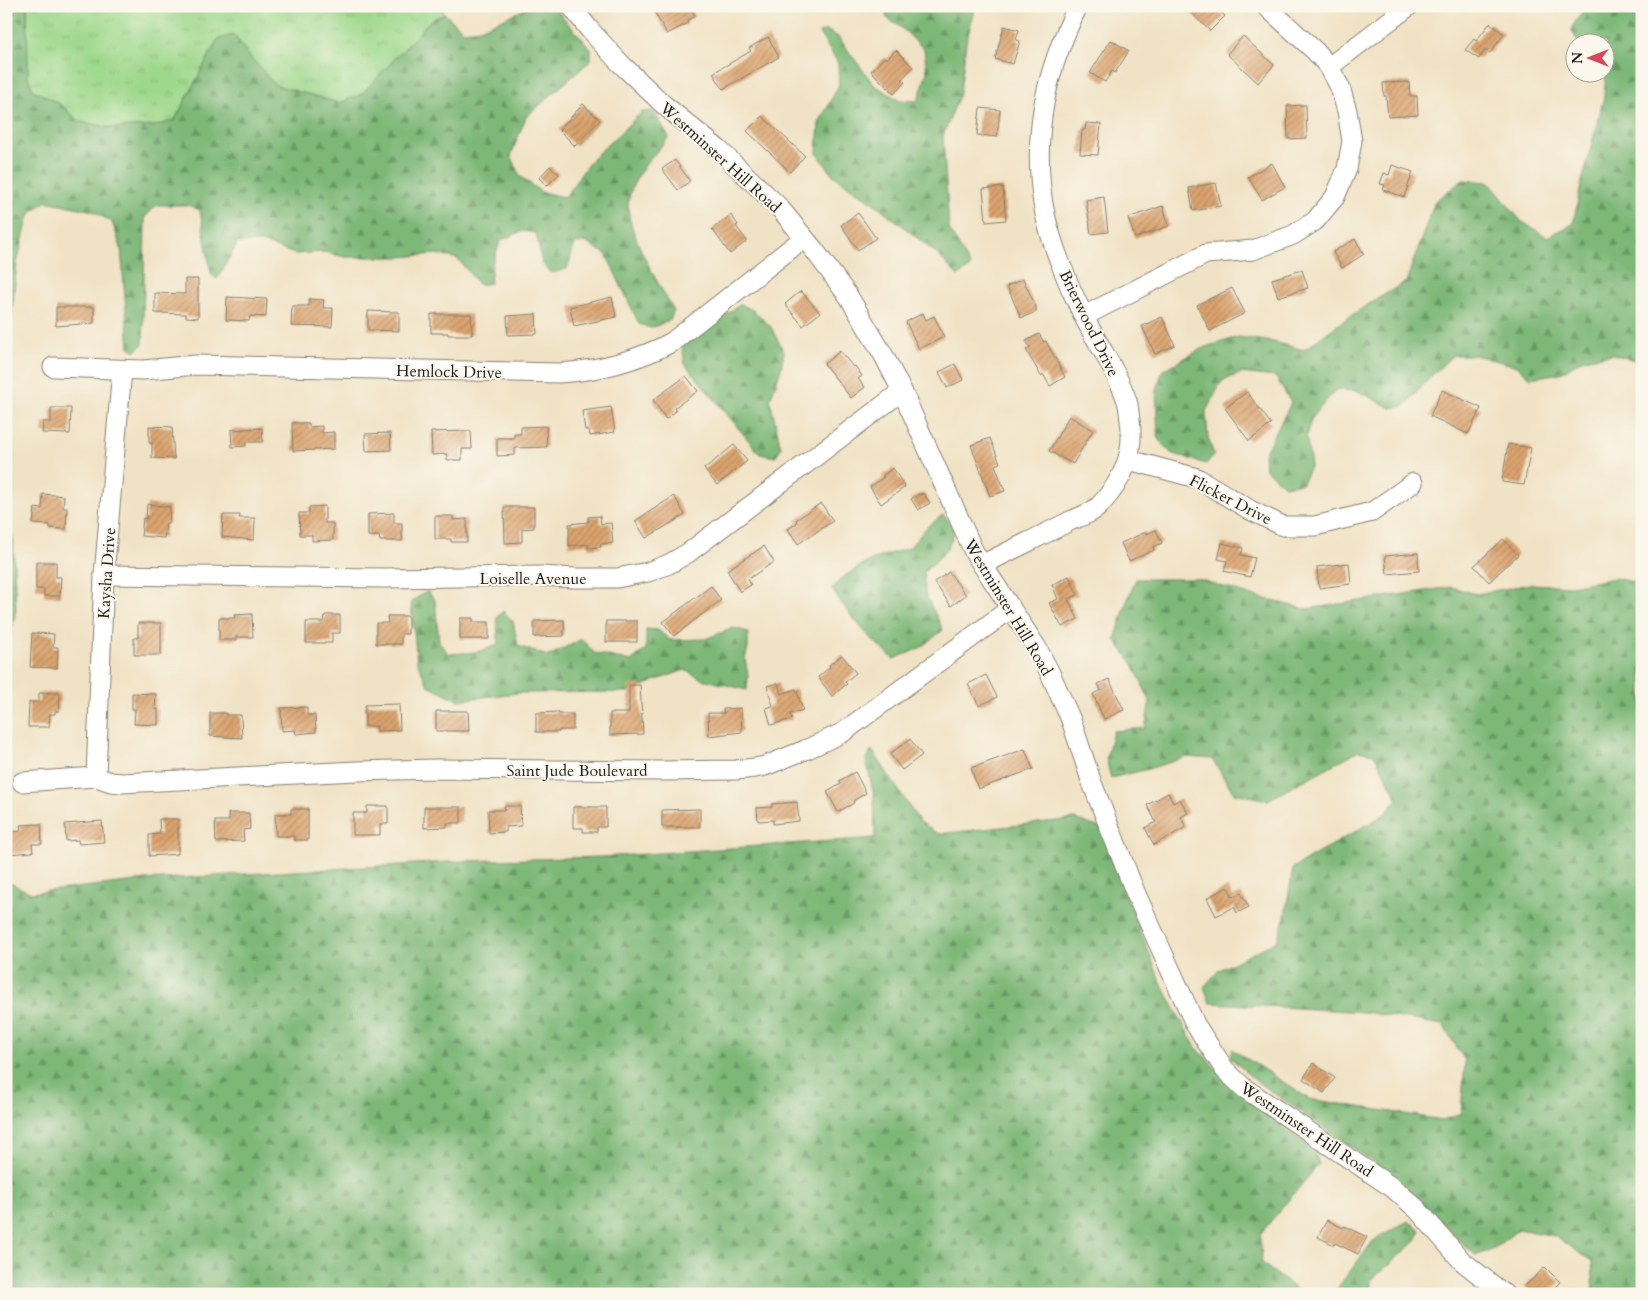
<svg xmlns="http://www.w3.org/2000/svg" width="1648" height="1300" font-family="Cardo,serif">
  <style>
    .grass { fill: url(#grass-tufts); stroke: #5d7a54 }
    .forest { fill: url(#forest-firs); stroke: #4d6a4a }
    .building { fill: url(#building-hatch) }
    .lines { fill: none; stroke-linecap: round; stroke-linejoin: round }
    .minor-casing { stroke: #867f70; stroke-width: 21 }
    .minor { stroke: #fff; stroke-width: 19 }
    .labels { text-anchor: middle; stroke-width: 4; stroke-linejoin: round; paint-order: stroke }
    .street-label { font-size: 16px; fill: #1c1c1c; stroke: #fbf7ec }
  </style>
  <defs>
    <pattern id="grass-tufts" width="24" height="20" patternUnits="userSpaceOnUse" patternTransform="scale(1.25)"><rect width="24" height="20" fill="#9ed88c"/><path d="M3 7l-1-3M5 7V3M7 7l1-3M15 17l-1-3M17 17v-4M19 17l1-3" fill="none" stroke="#88b978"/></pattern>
    <pattern id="forest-firs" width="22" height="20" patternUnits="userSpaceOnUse" patternTransform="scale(1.25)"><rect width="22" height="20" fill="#7eb878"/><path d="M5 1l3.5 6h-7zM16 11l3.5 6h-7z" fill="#669562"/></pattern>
    <pattern id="building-hatch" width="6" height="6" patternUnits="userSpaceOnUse" patternTransform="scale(1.25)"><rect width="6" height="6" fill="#dca46f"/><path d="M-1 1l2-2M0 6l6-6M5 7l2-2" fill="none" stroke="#b2855a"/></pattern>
  </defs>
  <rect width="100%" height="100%" fill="#fbf7ec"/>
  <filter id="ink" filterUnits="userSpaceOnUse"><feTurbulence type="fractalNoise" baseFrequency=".02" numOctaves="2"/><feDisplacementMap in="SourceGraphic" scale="10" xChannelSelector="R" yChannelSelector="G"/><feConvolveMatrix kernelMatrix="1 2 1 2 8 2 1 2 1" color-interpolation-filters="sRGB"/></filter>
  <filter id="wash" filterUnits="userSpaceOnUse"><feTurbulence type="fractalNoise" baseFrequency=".0096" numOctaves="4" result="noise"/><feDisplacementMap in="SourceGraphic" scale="20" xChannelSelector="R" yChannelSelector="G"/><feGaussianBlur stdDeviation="1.12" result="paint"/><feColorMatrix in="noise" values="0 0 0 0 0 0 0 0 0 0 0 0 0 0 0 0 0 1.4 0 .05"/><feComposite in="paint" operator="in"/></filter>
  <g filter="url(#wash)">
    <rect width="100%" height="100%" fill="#f0e2c5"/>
    <path class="grass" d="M27,6H440L445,14L431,20L362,94L339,103L275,85L250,57L234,35L218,39L175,120L156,126L113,128L80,122L60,104L33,90L28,77Z"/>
    <g class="forest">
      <path d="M6,6H27L28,77L33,90L60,104L80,122L113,128L156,126L175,120L218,39L234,35L250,57L275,85L339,103L362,94L431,20L445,14L464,31L480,29L532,6H553L591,49V60L526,117L511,155L520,176L541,192L565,197L591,160L642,112L654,111L669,137C654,155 634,174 629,198C622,226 660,286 674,311L670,320L651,328L639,324L606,254L585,242L575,244L567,269L552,273L542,264L536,233L523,231L501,240L492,264L490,283L479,285L458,259L436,254L400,257H345L324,252L295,254L261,242L238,243L217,279L211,274L200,210L188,205H157L145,217L143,344L136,351L129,347L121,248L112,222L93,211L46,201L29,215L17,263L8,349L6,486Z"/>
      <path d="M884,6H976L966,42L960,93L943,136L949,229L971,267L958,276L936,253L879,207L833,175L817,153L819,123L839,85L838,63L819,33L826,30L838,37L874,85L899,100L918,101L927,72L924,49L904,30L887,18Z"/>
      <path d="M1586,6H1642V362L1612,354L1583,359L1561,373L1531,378L1517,366L1475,355H1453L1432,375L1405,406L1391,408L1358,391L1336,390L1312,417L1306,436L1311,465L1302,483L1285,486L1265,469L1264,454L1291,403L1276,377L1241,373L1222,381L1206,411L1208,438L1214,455L1206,464L1171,453L1158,439L1156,389L1163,370L1205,347L1238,337L1274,342L1304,350C1336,325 1370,302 1406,282L1435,201L1463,180L1489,182L1521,221L1547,237L1573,224L1581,185L1604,97L1606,73V42H1578L1571,29Z"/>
      <path d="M741,304L754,311L771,327L784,352L781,369L770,400L781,448L775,457L760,454L685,364L682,345Z"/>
      <path d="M6,515L13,539L16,610L6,657Z"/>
      <path d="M943,515C968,536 940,556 924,572L925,593L943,630L920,648L894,659C870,639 849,616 832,589L843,577L864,564L882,556L909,548L928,526Z"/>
      <path d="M1615,578L1642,584V1294H1594L1592,1261L1554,1236L1519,1229L1494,1248L1476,1256L1392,1175L1256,1081L1230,1057L1232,1049L1309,1099L1443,1120L1461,1113L1465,1061L1443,1025L1365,1012L1210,1003L1204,987L1219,970L1277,941L1285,916L1293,868L1385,814L1398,799L1374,754L1358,751L1268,800L1234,793L1212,759L1187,757L1148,769L1111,778L1106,759L1113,731L1145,728L1150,701L1133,664L1115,640L1126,604L1136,579H1198L1253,596L1306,609L1451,587L1477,594L1530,584L1570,586Z"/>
      <path d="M427,591L435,600L439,642L449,654L477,652L498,645L497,618L503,611L513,621L518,646L548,656L582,639L594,653L631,661L646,649V629L658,630L670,640L705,639L733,628L748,632V648L745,659L748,676L747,690L702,679L685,670L654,681L631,692L518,693L458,700L428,685L417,662L411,602Z"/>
      <path d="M872,750L919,821L938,834L1075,819L1100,828L1161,983L1195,1046L1225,1078L1314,1151L1319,1164L1260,1234L1262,1263L1302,1294H6V881L31,893L145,880L464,861L602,857L875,838L874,796L866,760Z"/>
      <path d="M1408,1221L1421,1230L1415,1242L1371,1280L1370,1294H1327L1336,1290L1373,1241Z"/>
    </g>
    <g id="blocks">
      <g class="building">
        <path d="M651,6H690L695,16L687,21L688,23L667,34Z"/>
        <path d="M1184,6H1214L1225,16L1210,31Z"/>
        <path d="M1490,23L1504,34L1490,53L1485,50L1479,59L1465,50L1474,39L1476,41Z"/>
        <path d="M1004,26L1019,30L1016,40L1020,41L1013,64L995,59Z"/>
        <path d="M1243,36L1274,65L1258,83L1227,54Z"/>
        <path d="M768,37L779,57L723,89L713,73L751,51L749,48Z"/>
        <path d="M1111,40L1129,51L1115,73L1112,71L1105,82L1090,73Z"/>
        <path d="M896,50L913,67L902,79L905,82L894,94L871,71L885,57L887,59Z"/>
        <path d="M1409,82L1410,96H1417L1418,115L1388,117L1386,96H1384L1383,83Z"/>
        <path d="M583,104L600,120L575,146L559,130Z"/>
        <path d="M1306,105L1307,138L1288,139L1287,106Z"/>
        <path d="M980,108L1000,110L997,137L977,135Z"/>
        <path d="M762,116L805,156L790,172L747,131Z"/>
        <path d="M1086,123L1101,124L1098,155L1080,154L1082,130H1085Z"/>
        <path d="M675,160L690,181L678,190L662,169Z"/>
        <path d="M1272,163L1285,187L1262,200L1248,177Z"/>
        <path d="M1392,165L1413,172L1404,197L1383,190L1385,185L1380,184L1384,173L1389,175Z"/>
        <path d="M550,166L559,174L547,186L539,178Z"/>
        <path d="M1216,183L1221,206L1193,211L1189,188Z"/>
        <path d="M1003,187L1006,220L986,222L983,189Z"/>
        <path d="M1104,197L1108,232L1091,234L1086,200Z"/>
        <path d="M1163,206L1169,226L1135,238L1128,218Z"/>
        <path d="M858,213L876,238L858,250L841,225Z"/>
        <path d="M731,215L738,225L736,226L747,241L730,254L712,229Z"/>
        <path d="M1355,239L1364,254L1342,268L1333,252Z"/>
        <path d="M1302,270L1308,288L1278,297L1272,279Z"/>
        <path d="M185,279H198V318L186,317V314L155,313V293L185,294Z"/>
        <path d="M1023,279L1036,307V312L1021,318L1007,286Z"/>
        <path d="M1232,288L1245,313L1210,331L1197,305Z"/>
        <path d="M801,291L820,313L803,326L785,304Z"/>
        <path d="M227,297L267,299L266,317L250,316L249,321L226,320Z"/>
        <path d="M612,297L616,317L574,326L570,307Z"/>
        <path d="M309,299L324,300L323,308H333L332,327L291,326L292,306H309Z"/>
        <path d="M56,307H94V323L56,326Z"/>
        <path d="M368,311L399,312V331L368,330Z"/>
        <path d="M923,313L926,320L934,316L944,337L919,349L906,322Z"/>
        <path d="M431,314H471L472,335H448V333H431Z"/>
        <path d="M536,314L537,334L508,335L507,316Z"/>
        <path d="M1162,317L1175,345L1155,354L1142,326Z"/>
        <path d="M1039,334L1044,342L1046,341L1065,377L1050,386L1043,374L1041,376L1026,350L1030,348L1026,341Z"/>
        <path d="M840,351L853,367L855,366L862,376L858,379L865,387L851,398L824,364Z"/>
        <path d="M955,364L963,380L947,388L939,372Z"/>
        <path d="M686,376L698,391L674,408L676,411L666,419L653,400Z"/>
        <path d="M1442,390L1481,408L1468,434L1430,416Z"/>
        <path d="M1247,392L1271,424L1249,441L1225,408Z"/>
        <path d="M611,407L615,432L590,436L589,430H585L582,411Z"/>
        <path d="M51,408H71L70,434L42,433L43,422H51Z"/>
        <path d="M1069,416L1093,430L1073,464L1049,451Z"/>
        <path d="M292,423H309V427L322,426V433L334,432V449L293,451Z"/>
        <path d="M149,426L172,427L174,459L152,458V443H149Z"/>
        <path d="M546,426L547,447L515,448V455L497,456V438H514V434H521V427Z"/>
        <path d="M262,428L263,442H246V446L232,447L231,430Z"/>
        <path d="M471,431L472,449H462V460H447V454L432,455L431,432Z"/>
        <path d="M390,433L391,450L366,451L365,434Z"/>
        <path d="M990,438L1000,463L995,465L1005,491L990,496L971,445Z"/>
        <path d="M1508,444L1531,448L1524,485L1502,482Z"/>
        <path d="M734,445L747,461L717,485L704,469Z"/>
        <path d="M893,468L905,487L881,504L870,487L884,477L882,476Z"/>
        <path d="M43,494L64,496L63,508H67L66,529L50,528V525L33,524L35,508L42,509Z"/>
        <path d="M919,494H924L930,503L918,510L911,499Z"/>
        <path d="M674,496L685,515L646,538L635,521Z"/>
        <path d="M821,503L833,521L798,544L788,529L797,523L796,520Z"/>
        <path d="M147,504L170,507L169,523H166L164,538L141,536L143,518L146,519Z"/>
        <path d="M325,506V523H333V540L312,541V535H300L299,513H309V507Z"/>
        <path d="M504,507H534V528L522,529V542L505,543Z"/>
        <path d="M394,513V523H402V541H380L379,536H368V514Z"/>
        <path d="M223,515H240L239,518H255L254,540L222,537Z"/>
        <path d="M435,516H453V520L467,519V542H451V539H435Z"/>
        <path d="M600,516L601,524L611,523L613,543L600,544L601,547L588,548V544L569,546V524L588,522V517Z"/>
        <path d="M1156,530L1162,543L1153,547L1154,550L1129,561L1121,543L1146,532L1147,534Z"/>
        <path d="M1503,539L1518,555L1489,582L1474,566Z"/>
        <path d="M1222,543L1243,548L1241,555L1255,558L1250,577L1224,571L1227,561L1218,559Z"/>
        <path d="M764,546L774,562L748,579L751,585L740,592L727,570Z"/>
        <path d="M1418,553L1419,571L1387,574L1385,556Z"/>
        <path d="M36,562H56V577H61L60,596H44V589H36Z"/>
        <path d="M1349,563L1351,584L1319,588L1317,567Z"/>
        <path d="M949,572L966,595L951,606L934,582Z"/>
        <path d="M1069,576L1078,595L1068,599L1078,619L1062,627L1049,603L1058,599L1052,585Z"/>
        <path d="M711,586L721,600L674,636L663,622Z"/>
        <path d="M252,614L253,637H236V640H219V618H235L234,615Z"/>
        <path d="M325,615H340V633H332V643H306V622H324Z"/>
        <path d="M387,616H408V634H401V644H376V623H388Z"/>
        <path d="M460,618H473V622H489V639H460Z"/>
        <path d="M564,620V636L534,637V621Z"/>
        <rect x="606" y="621" width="31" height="21"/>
        <path d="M138,623H161V655H134V638H138Z"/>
        <path d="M32,633L54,634L53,647H58L57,668L30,667Z"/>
        <path d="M842,655L856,673L845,682L847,684L832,696L818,677L830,667L829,665Z"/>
        <path d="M986,675L997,697L979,706L968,684Z"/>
        <path d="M1109,679L1124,710L1104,719L1093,694L1101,690L1098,684Z"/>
        <path d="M778,683L781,694L796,689L803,710L790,714L792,719L771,725L766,708L773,706L767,686Z"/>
        <path d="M629,685H640L643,734L610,735V713H629Z"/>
        <path d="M39,693H60L59,711H55V714H50L49,727H28L29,702H39Z"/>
        <path d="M132,693L156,694L155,709H158V725L134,724L135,709H132Z"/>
        <path d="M399,704L400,730L377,731V726H365V705Z"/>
        <path d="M307,707V715H315L316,732L296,734L295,730L282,731L281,708Z"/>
        <path d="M741,708L742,732L709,736L708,713H724L723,709Z"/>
        <path d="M436,711H468L469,731H436Z"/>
        <path d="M559,712V714H573V730H559V732H536V713Z"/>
        <path d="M210,713H226V715H241L242,738L210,736Z"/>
        <path d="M910,739L922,755L902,770L890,754Z"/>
        <path d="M1025,749L1033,769L978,789L971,768Z"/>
        <path d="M855,772L866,793L853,801L854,803L838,812L827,792L841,784L839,781Z"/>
        <path d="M1168,793L1173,803L1180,799L1188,813L1181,817L1186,827L1154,845L1145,828L1156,822L1147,805Z"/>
        <path d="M797,802L799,821L773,824V820L758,821L757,808L772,807V804Z"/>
        <path d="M367,806H388V824H380V835H353V813H367Z"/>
        <path d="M504,806H520L521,826L506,827V832L489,833L488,810H505Z"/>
        <path d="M424,807H461V823H447V827L424,828Z"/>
        <path d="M573,807H606V827H597V832H583V828H573Z"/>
        <path d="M291,809H308V840H294V836H276L275,814H291Z"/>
        <path d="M700,809V827H662V810Z"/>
        <path d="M228,813H249L250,829L243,830L244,841L216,842L215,821H229Z"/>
        <path d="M159,819H178V854L149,856V835L160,834Z"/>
        <path d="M102,821L104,842L79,844L78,840L66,841L65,824Z"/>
        <path d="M41,824L42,844H32L33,852L8,854L7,832L21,831L20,825Z"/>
        <path d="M1228,887L1233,897L1241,893L1249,907L1237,913L1234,907L1216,916L1207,898Z"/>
        <path d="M1313,1063L1335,1078L1324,1093L1303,1079Z"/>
        <path d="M1327,1220L1343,1228L1344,1226L1367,1237L1358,1254L1335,1243L1334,1245L1318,1237Z"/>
        <path d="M1545,1267L1560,1282L1548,1294H1532L1525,1286Z"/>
      </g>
    </g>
  </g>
  <g filter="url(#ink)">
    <use href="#blocks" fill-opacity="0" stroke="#867f70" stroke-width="1"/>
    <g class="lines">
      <defs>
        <g id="minor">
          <path d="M571,6L589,29L620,63L664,105L718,149L778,206L815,251L849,297L884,356L902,391L974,552L1037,648L1050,673L1071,720L1092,783L1136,894L1195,1024L1225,1070L1244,1088L1393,1188L1417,1209L1462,1261L1504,1294"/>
          <path d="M1329,67L1409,6"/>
          <path d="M1084,316L1206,254L1253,250L1293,235L1315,221L1335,197L1347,169L1352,141L1347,111L1340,87L1329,67L1315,51L1266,6"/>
          <path d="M53,367L143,370L196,365L559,373C597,371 639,360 672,342L804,238"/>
          <path d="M1129,460L1197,478L1250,510L1283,526H1315L1372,512L1413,483"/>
          <path d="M982,565C1011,550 1041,536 1070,521C1079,517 1093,513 1100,505C1123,480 1135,454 1130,420C1129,414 1129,407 1127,401C1117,371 1098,345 1084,317C1068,285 1049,239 1043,204C1032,131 1046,71 1078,6"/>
          <path d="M104,575L384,578L541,576L575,578H617L648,572L669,564L688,553L902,391"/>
          <path d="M96,777L104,575L122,370"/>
          <path d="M22,782L96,777L111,782L122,783L356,771L436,769L661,771L736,770L755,768L765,766L805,750L842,733L1010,609"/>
        </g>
      </defs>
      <use href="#minor" class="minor-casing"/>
      <use href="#minor" class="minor"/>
    </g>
  </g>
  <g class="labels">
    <g class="street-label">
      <text transform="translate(721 157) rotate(42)" y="6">Westminster Hill Road</text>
      <text transform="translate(1090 323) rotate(64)" y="6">Brierwood Drive</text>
      <text transform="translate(449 371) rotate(1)" y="6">Hemlock Drive</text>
      <text transform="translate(1231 499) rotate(27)" y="6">Flicker Drive</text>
      <text transform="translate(106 573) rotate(-86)" y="6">Kaysha Drive</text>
      <text x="533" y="584">Loiselle Avenue</text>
      <text transform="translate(1009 607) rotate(59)" y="6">Westminster Hill Road</text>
      <text x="577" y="776">Saint Jude Boulevard</text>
      <text transform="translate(1307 1129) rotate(34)" y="6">Westminster Hill Road</text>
    </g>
  </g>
  <rect width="1648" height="1300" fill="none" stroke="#fbf7ec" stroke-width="25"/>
  <g transform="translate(1590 58) rotate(270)"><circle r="24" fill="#fbf7ec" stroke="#a29f99"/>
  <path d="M0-4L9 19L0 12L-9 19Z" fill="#d1495b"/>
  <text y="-8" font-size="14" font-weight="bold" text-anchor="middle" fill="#1c1c1c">N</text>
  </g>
</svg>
